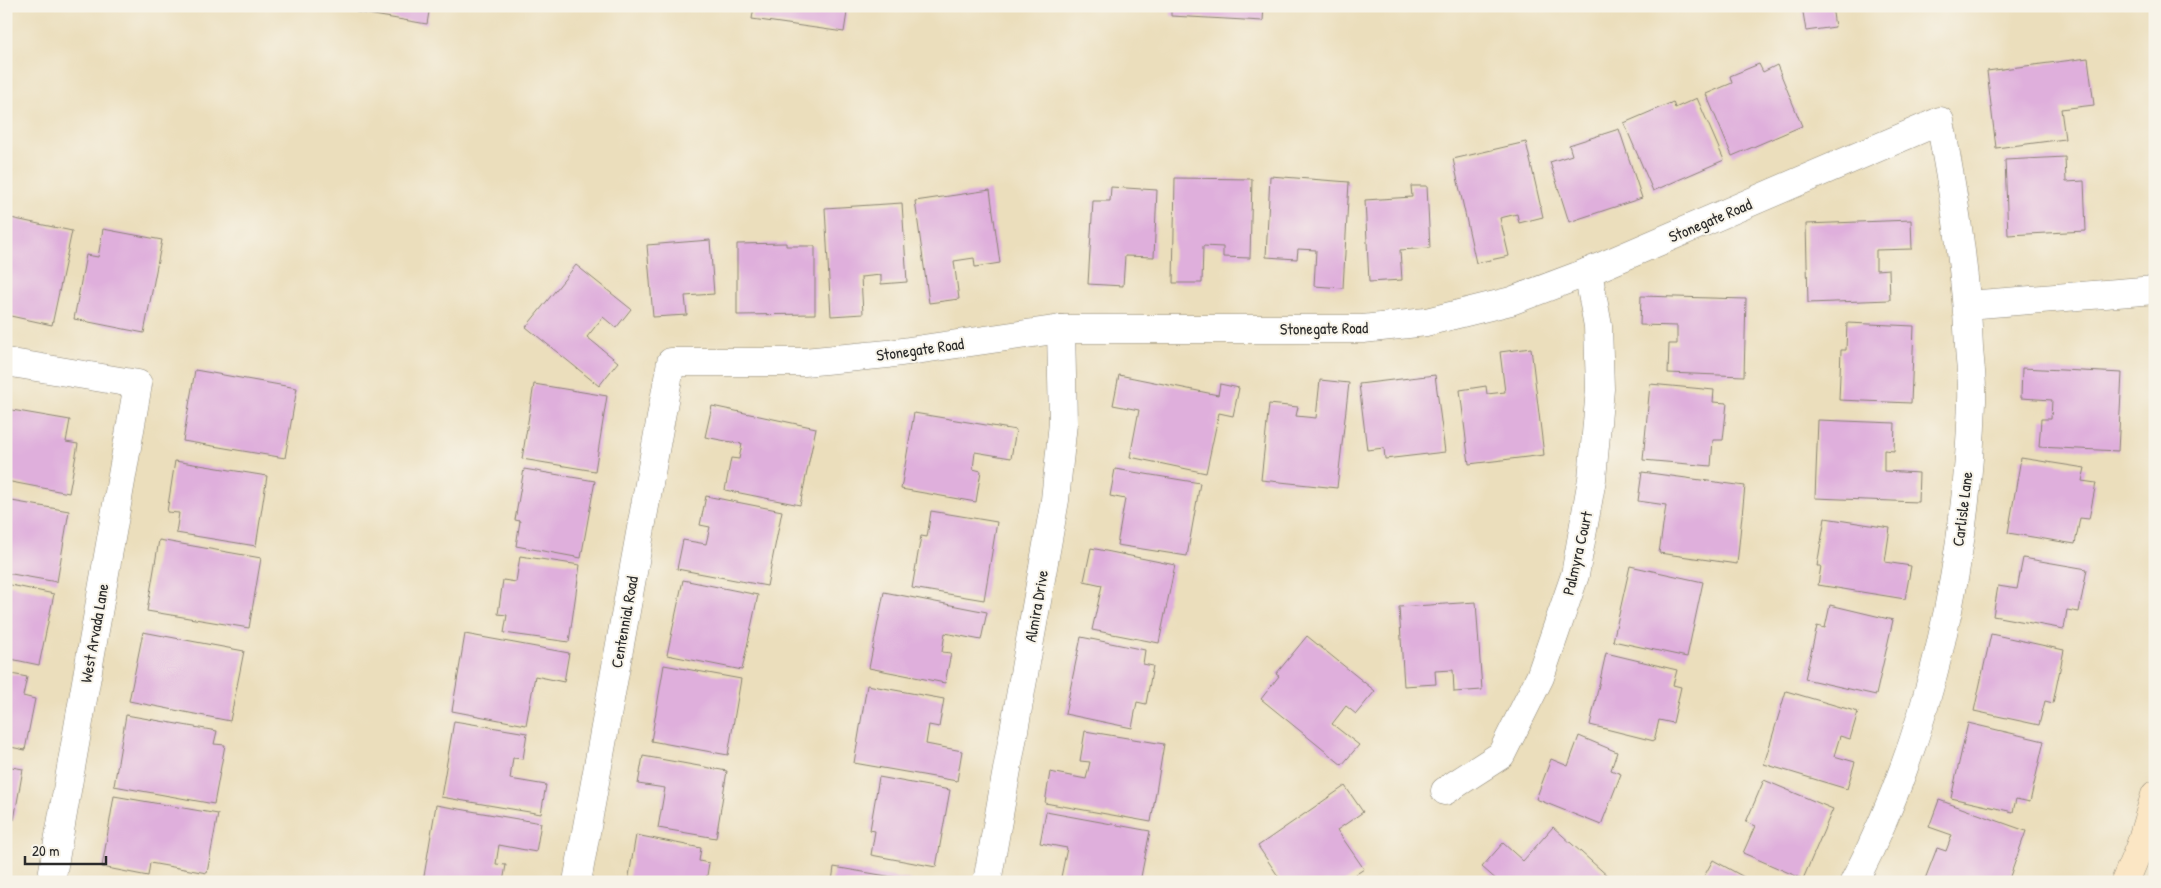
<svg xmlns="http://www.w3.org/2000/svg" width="2161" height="888" font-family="'Patrick Hand',sans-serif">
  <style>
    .building { fill: #dfafdc }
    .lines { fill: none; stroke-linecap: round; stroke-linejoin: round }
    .street-casing { stroke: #8b8474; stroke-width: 29 }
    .secondary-casing { stroke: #8b8474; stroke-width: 29 }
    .street { stroke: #fff; stroke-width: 28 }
    .secondary { stroke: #fbe6c4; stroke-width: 28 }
    .labels { text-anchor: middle; stroke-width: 4; stroke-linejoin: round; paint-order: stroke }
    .street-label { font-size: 16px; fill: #2b2b2b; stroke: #f7f3e8 }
  </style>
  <rect width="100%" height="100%" fill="#f7f3e8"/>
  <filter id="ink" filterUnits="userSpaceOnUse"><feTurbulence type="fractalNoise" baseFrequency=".02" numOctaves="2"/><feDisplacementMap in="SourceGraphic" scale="10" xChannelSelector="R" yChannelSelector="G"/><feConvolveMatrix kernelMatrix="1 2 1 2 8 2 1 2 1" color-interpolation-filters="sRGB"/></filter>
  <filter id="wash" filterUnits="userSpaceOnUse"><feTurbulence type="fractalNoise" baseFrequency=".0096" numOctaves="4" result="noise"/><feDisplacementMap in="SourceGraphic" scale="20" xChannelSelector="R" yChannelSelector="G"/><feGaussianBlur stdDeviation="1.12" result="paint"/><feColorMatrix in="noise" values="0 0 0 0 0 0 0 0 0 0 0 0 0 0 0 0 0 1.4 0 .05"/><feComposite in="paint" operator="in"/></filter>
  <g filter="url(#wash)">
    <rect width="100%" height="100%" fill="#ebdebc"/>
    <g id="blocks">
      <g class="building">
        <path d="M357,6H430L427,24L356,12Z"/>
        <path d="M609,6H628V10Z"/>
        <path d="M754,6H848L844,32L752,19Z"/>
        <path d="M1171,6H1264L1263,21L1171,16Z"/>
        <path d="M1802,6H1832L1835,27L1806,31Z"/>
        <path d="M2088,58L2094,105L2061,109L2065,139L1996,148L1987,71Z"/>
        <path d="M1759,64L1763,72L1777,65L1802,126L1732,156L1706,94L1732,83L1730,76Z"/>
        <path d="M1697,98L1724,160L1653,191L1624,123L1673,102L1675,108Z"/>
        <path d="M1619,129L1642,198L1569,222L1550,162L1572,155L1569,145Z"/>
        <path d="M1526,142L1543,217L1519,223L1517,214L1500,218L1509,256L1476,263L1453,159Z"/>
        <path d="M2065,157L2066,182L2084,181L2086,231L2008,235L2005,160Z"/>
        <path d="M1270,176L1349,182L1343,288L1314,286L1316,250L1298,249L1297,259L1266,257Z"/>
        <path d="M1175,178L1252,179L1250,258L1223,257V247L1203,246L1202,283H1173Z"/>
        <path d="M1411,186H1427L1430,248L1400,250L1402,280L1369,282L1365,200L1412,197Z"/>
        <path d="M1111,187L1157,190L1154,257L1125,256L1123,286L1088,284L1093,201H1110Z"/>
        <path d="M990,190L1000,263L975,267L974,258L954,261L959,299L929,303L915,201Z"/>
        <path d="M902,203L907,282L881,284V275L861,277L863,314L831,316L825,208Z"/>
        <path d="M6,217L72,231L52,325L6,315Z"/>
        <path d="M1911,220L1912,249L1876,250V270L1889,269L1890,300L1808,303L1806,224Z"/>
        <path d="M103,229L162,240L144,333L74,319L86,255L98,257Z"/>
        <path d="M710,240L714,294L685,296L687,315L653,317L647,245Z"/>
        <path d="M786,243V246H815V314L737,315V244Z"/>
        <path d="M576,265L631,309L616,328L603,317L587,337L618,362L599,386L526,327Z"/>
        <path d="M1641,296L1746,299L1744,376L1668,373L1669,344H1677V326L1640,325Z"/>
        <path d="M1847,323L1914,326L1911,403L1839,400L1841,350H1846Z"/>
        <path d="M1531,348L1544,455L1469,464L1460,390L1486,386L1487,394L1505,392L1500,352Z"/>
        <path d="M2022,368L2122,373L2118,451L2039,447L2041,419H2051L2052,400L2021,398Z"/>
        <path d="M195,370L297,388L285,458L183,441Z"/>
        <path d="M1119,375L1218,395L1220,384L1239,388L1233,416L1219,413L1206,473L1130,457L1139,410L1113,405Z"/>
        <path d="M1435,375L1445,452L1385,459L1384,448L1367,450L1359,384Z"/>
        <path d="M1320,380L1349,383L1337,488L1261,480L1269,404L1298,407L1296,416L1316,418Z"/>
        <path d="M534,384L607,396L595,471L522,459Z"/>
        <path d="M1650,384L1714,390L1713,402L1727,403L1723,440H1713L1711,466L1643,460Z"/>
        <path d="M712,406L816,428L800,505L725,490L731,458L739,459L742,444L705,437Z"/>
        <path d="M6,409L70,420L66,442L78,444L69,493L6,481Z"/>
        <path d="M914,413L1016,430L1011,458L975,452L973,469L981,471L976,502L901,489Z"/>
        <path d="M1818,420L1895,423L1894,451L1884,450V471L1919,473L1918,502L1815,498Z"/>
        <path d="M2021,458L2085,468L2082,481L2096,483L2089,519L2080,518L2075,544L2008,533Z"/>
        <path d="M175,461L267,476L256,546L176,533L179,513L167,512Z"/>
        <path d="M524,469L595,481L581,558L516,546L520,521L515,520Z"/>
        <path d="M1115,469L1200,483L1187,556L1117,545L1125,499L1110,496Z"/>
        <path d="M1642,472L1745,486L1737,564L1659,553L1666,505L1638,501Z"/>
        <path d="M706,496L782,511L767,586L677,569L683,540L706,544L710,527L700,525Z"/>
        <path d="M6,500L69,511L57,582L6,573Z"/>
        <path d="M931,511L997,522L984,600L912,588L921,536L927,537Z"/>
        <path d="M1825,518L1890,528L1885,562L1911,566L1905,599L1818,585L1821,566H1817Z"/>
        <path d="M159,540L261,558L249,628L147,611Z"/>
        <path d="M1091,548L1175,565L1159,643L1092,630L1102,585L1084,581Z"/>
        <path d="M520,556L580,565L569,642L504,633L507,615L498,614L503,580L516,582Z"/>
        <path d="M2023,558L2087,569L2079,612L2067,610L2064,629L1993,616L1998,586L2017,589Z"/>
        <path d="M1630,566L1703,582L1687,657L1613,641Z"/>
        <path d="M683,580L758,595L742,670L667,655Z"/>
        <path d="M6,584L54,594L39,665L6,658Z"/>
        <path d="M884,592L987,612L981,640L945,633L942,652L951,653L945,683L869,668Z"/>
        <path d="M1476,602L1482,690L1454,692L1453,670L1435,671L1436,684L1404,686L1399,607Z"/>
        <path d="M1830,605L1893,620L1876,695L1805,679L1817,626L1825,628Z"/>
        <path d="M143,632L244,651L230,721L129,701Z"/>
        <path d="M465,634L569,653L564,682L535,676L526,725L452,711Z"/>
        <path d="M1991,634L2064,650L2053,703L2045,701L2039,725L1974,711Z"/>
        <path d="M1307,636L1375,691L1356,714L1346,706L1332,724L1359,745L1342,765L1261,699L1279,676L1276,674Z"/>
        <path d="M1081,637L1145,650L1143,664L1153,666L1146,704L1137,702L1132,728L1065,714Z"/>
        <path d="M1606,653L1677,670L1673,685L1681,687L1673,723L1659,720L1654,741L1590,725Z"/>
        <path d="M664,665L741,679L728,755L651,741Z"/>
        <path d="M6,673L27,677L23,696L35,699L25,750L6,746Z"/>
        <path d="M867,685L944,699L939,727L929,725L926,744L962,751L957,781L854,763Z"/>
        <path d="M1786,691L1858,712L1850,739L1840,736L1834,756L1855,762L1847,789L1764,764Z"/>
        <path d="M126,715L217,731L214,744L225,745L214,804L114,786Z"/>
        <path d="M454,721L527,733L523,759L513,758L510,779L546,785L541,814L441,797Z"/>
        <path d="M1968,723L2044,741L2030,802L2016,799L2013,812L1951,798Z"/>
        <path d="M1085,731L1164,744L1151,822L1045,803L1050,772L1086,779L1090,762L1080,761Z"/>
        <path d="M1579,736L1617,752L1611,770L1621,774L1601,825L1536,799L1551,759L1568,766Z"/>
        <path d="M643,756L727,771L716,838L658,828L665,788L638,784Z"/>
        <path d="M6,766L23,769L14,820L6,818Z"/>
        <path d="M879,777L950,790L936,867L871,855L875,831L870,830Z"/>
        <path d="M1764,780L1833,809L1803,879L1743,853L1755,826L1746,822Z"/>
        <path d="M1345,786L1363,812L1337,830L1364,869L1344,882H1282L1258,846Z"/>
        <path d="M114,796L218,814L207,873L150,863L148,876L102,867Z"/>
        <path d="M1939,800L2026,831L2008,882H1934L1925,879L1937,848L1946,851L1952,835L1929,827Z"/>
        <path d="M436,805L541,823L536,852L499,845L496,864L506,865L503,882H423Z"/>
        <path d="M1046,812L1150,831L1140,882H1060L1067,848L1040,843Z"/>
        <path d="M1553,827L1610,878L1606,882H1499L1482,867L1503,843L1523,861Z"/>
        <path d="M636,835L701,848L699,861L709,863L706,882H628Z"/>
        <path d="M1713,860L1753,882H1701Z"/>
        <path d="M834,867L910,880V882H832Z"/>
        <path d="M1424,879V882H1403V880Z"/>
      </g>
    </g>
  </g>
  <g filter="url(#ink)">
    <use href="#blocks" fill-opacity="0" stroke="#8b8474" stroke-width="1"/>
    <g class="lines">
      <defs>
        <g id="street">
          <path d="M1967,305L2155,290"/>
          <path d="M6,362L138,384L51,882"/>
          <path d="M1445,791L1501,755L1540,677L1575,575L1592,479L1600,389L1598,326L1588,272"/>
          <path d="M577,882L671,362H804L888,354L1061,329H1363L1426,322L1511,301L1588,272L1940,121C1954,196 1966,270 1969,347C1970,365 1973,383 1972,401C1967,565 1930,736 1854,882"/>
          <path d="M987,882L1055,500L1063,423L1061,329"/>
        </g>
        <path id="secondary" d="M2125,882L2140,846L2155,795"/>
      </defs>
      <use href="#street" class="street-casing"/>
      <use href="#secondary" class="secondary-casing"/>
      <use href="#street" class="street"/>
      <use href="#secondary" class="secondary"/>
    </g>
  </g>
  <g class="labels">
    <g class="street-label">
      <text transform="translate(1710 220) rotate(-23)" y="6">Stonegate Road</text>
      <text transform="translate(1324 328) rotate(-1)" y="6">Stonegate Road</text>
      <text transform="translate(920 349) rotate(-8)" y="6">Stonegate Road</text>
      <text transform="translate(1962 509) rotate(-83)" y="6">Carlisle Lane</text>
      <text transform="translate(1577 553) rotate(-77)" y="6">Palmyra Court</text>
      <text transform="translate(1036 606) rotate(-80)" y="6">Almira Drive</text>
      <text transform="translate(624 622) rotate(-80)" y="6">Centennial Road</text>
      <text transform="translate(94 633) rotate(-80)" y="6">West Arvada Lane</text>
    </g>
  </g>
  <rect width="2161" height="888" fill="none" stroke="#f7f3e8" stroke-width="25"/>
  <path d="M25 856v8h81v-8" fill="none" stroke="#2b2b2b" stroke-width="2.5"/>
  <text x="32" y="856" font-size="15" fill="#2b2b2b" stroke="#f7f3e8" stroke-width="4" paint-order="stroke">20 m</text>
</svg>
